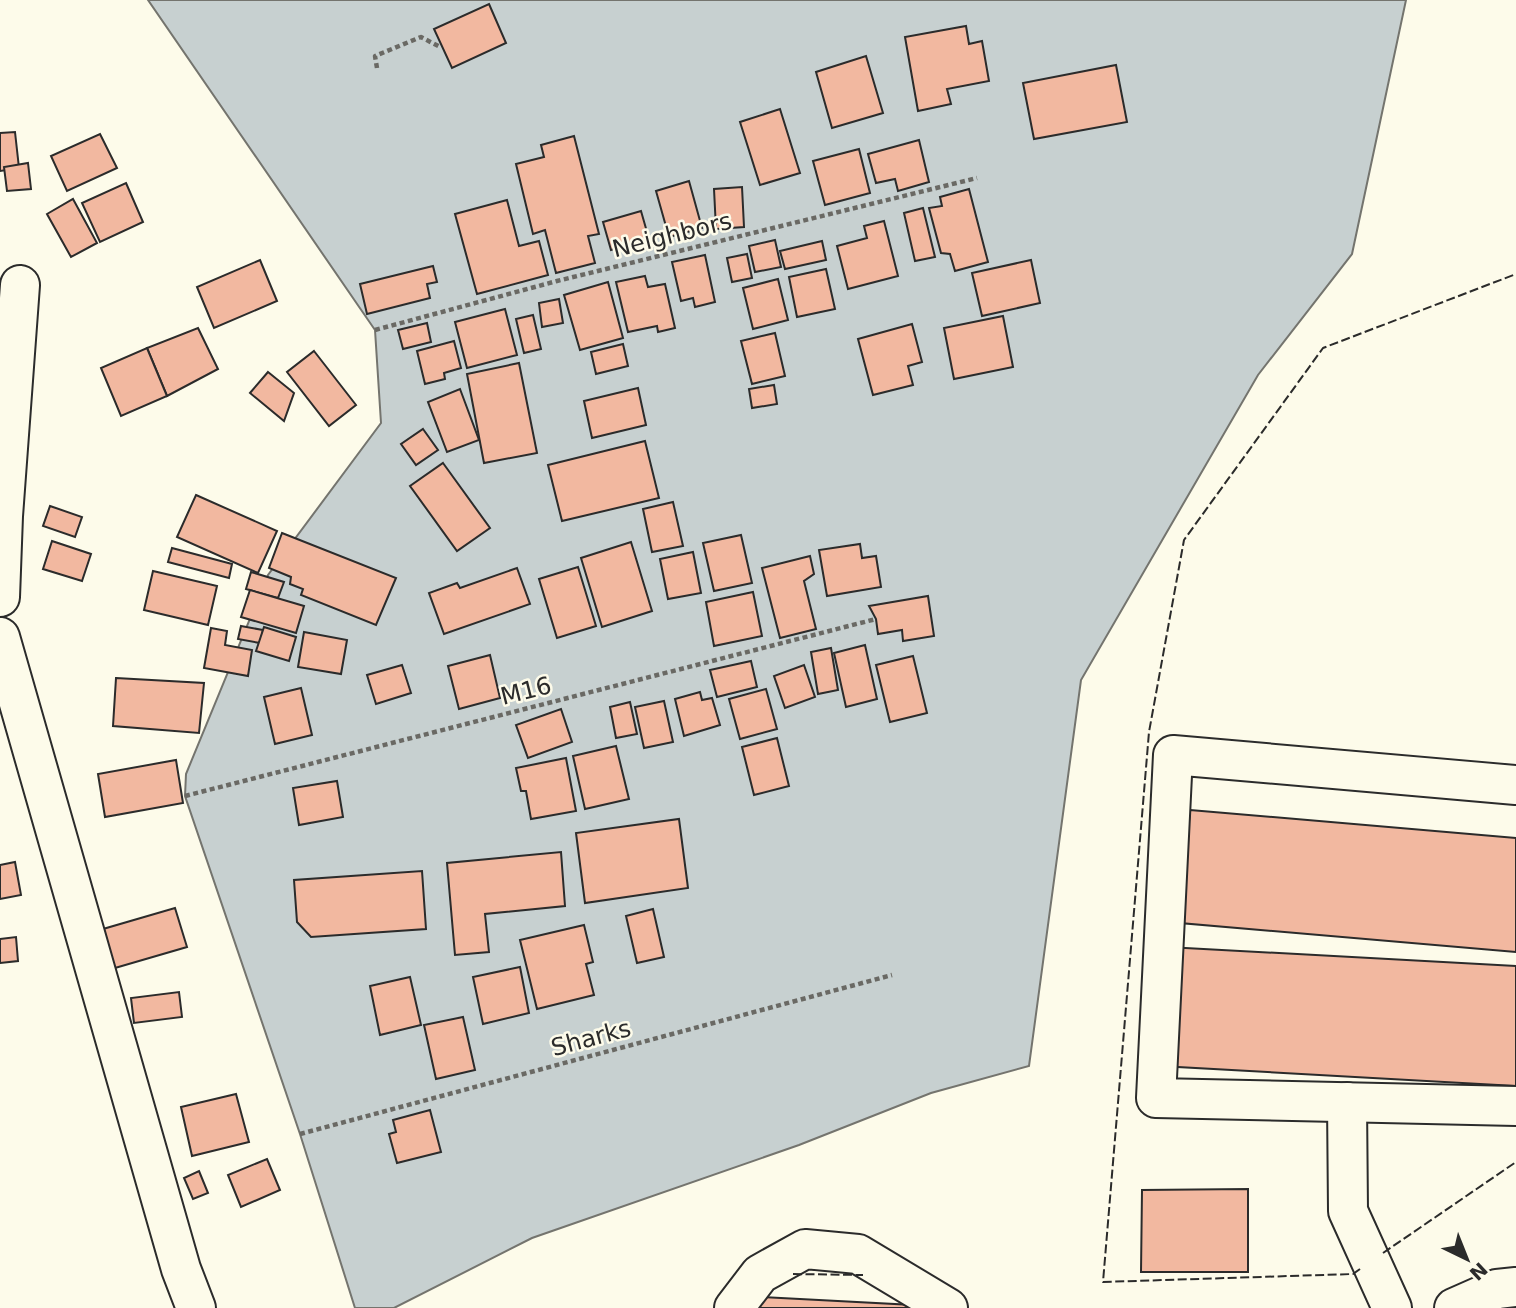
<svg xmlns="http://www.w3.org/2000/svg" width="1516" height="1308" font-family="'DejaVu Sans',sans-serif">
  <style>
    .water { fill: #c7d0d0; stroke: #74746e; stroke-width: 2 }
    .building { fill: #f2b8a0; stroke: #2b2b2b; stroke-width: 2 }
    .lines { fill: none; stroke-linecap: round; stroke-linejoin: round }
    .minor-casing { stroke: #2b2b2b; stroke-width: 42 }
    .highway-casing { stroke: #2b2b2b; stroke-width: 42 }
    .path { stroke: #6a6964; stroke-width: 4.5; stroke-dasharray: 5 3.5; stroke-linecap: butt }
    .minor { stroke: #fdfbea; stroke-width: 38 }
    .highway { stroke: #fdfbea; stroke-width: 38 }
    .fence { stroke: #2b2b2b; stroke-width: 2; stroke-dasharray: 9 3.5; stroke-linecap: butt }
    .labels { text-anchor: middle; stroke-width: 5; stroke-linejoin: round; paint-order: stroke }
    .street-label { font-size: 24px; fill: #2b2b2b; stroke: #fdfbea }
  </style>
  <rect width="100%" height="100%" fill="#fdfbea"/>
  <path class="water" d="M148,0H1406L1352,254L1258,375L1081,680L1029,1066L931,1093L799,1145L532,1238L394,1308H355L300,1134L185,796L186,774L268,575L381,423L375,330Z"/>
  <g class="building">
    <path d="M489,4L506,43L452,68L434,29Z"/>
    <path d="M966,26L969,44L982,41L989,81L947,89L951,104L918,111L905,37Z"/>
    <path d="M866,56L883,113L832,128L816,72Z"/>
    <path d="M1116,65L1127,122L1034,139L1023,83Z"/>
    <path d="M780,109L800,173L760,185L740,122Z"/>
    <path d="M15,132L19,168L0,171V133Z"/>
    <path d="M100,134L117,168L67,191L51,156Z"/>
    <path d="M574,136L599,234L588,236L595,263L556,273L545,230L533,234L516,164L544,157L541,145Z"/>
    <path d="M919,140L929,182L898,191L895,179L876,183L868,154Z"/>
    <path d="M859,149L870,193L825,205L813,161Z"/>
    <path d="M28,163L31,189L7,191L4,167Z"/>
    <path d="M689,181L702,228L669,237L656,191Z"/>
    <path d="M126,183L143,222L100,242L82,203Z"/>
    <path d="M742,187L744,227L716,229L714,189Z"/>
    <path d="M969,189L988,262L955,271L950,254L941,253L929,208L942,206L940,197Z"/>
    <path d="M73,199L97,243L71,257L47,214Z"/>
    <path d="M507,200L519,246L539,241L548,275L477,294L455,214Z"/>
    <path d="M923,208L935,257L915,261L904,213Z"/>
    <path d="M641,211L649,239L611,250L603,222Z"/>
    <path d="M884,221L898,276L848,289L837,246L867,238L864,226Z"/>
    <path d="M775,240L781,267L755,272L749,246Z"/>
    <path d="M822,241L826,260L785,269L780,251Z"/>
    <path d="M747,254L752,278L732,282L727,258Z"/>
    <path d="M705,255L715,302L695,307L693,298L681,301L672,262Z"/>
    <path d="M260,260L277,301L214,328L197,287Z"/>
    <path d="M1031,260L1040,303L982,316L972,273Z"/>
    <path d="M433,266L437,282L427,284L430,298L367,314L360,284Z"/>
    <path d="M826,269L835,309L797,317L789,277Z"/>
    <path d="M645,276L648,287L665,284L675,328L658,332L657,326L628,332L616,282Z"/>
    <path d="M778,279L788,320L753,329L743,288Z"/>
    <path d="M608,282L623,338L580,350L564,295Z"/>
    <path d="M559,299L563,323L542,327L539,303Z"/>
    <path d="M505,309L517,355L467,368L455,322Z"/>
    <path d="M533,315L541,349L524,353L516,319Z"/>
    <path d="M1003,316L1013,367L954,379L944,328Z"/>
    <path d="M427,323L431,342L403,349L398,330Z"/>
    <path d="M912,324L922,362L908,366L913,385L873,395L858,339Z"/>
    <path d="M198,328L218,369L167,396L147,348Z"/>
    <path d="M775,333L785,376L752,384L741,341Z"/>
    <path d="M454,341L461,368L444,373L445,379L425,384L417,351Z"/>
    <path d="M623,344L628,366L596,374L591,352Z"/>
    <path d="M147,348L167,396L121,416L101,368Z"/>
    <path d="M314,351L356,405L329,426L287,372Z"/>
    <path d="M519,363L537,453L484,463L467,374Z"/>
    <path d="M268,372L294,393L284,421L250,393Z"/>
    <path d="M774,385L777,404L752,408L749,389Z"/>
    <path d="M638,388L646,425L592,438L584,401Z"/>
    <path d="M460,389L479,440L447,452L428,402Z"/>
    <path d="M423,429L438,450L416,465L401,444Z"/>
    <path d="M645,441L659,498L562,521L548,465Z"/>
    <path d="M443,463L490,528L457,551L410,486Z"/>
    <path d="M196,495L277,531L258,573L177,537Z"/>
    <path d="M673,502L683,546L652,552L643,509Z"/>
    <path d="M50,506L82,517L75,537L43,526Z"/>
    <path d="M282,533L396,578L376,625L301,595L303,589L290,584L291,577L269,568Z"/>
    <path d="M741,535L752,583L714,591L703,543Z"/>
    <path d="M52,541L91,554L82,581L43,569Z"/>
    <path d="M631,542L652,611L602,627L581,558Z"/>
    <path d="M860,544L862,558L876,556L881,587L827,596L819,550Z"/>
    <path d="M172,548L232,564L229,578L168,562Z"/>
    <path d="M693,552L701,593L668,599L660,559Z"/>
    <path d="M810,556L814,574L804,581L816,629L780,638L762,568Z"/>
    <path d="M578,567L596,626L557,638L539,579Z"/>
    <path d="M517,568L530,604L444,634L429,593L457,583L460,588Z"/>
    <path d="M153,571L217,586L208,625L144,610Z"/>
    <path d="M251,572L284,582L278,598L246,589Z"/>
    <path d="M250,590L304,606L296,633L241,617Z"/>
    <path d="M753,592L762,636L714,646L706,602Z"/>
    <path d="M928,596L934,636L903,641L902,630L878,634L876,619L869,606Z"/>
    <path d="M241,626L263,630L260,643L238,639Z"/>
    <path d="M264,627L296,637L289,661L256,651Z"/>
    <path d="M211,628L227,631L225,645L252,650L248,676L204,668Z"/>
    <path d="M304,632L347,640L341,674L298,667Z"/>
    <path d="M865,645L877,699L846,707L834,653Z"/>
    <path d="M831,648L838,690L818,694L811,652Z"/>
    <path d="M490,655L500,698L459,709L448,666Z"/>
    <path d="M913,656L927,713L890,722L876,665Z"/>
    <path d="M751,661L757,687L717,697L710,670Z"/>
    <path d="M402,665L411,693L376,704L367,675Z"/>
    <path d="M804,665L815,697L785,708L774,676Z"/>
    <path d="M116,678L204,683L199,733L113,726Z"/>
    <path d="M301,688L312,735L275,744L264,697Z"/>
    <path d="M766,689L777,729L740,739L729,699Z"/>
    <path d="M700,692L702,700L712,698L720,725L684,736L675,699Z"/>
    <path d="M664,701L673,742L644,748L635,707Z"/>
    <path d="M630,702L637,734L616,738L610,707Z"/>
    <path d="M561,709L572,742L528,758L516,725Z"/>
    <path d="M777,738L789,786L754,795L742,747Z"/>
    <path d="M616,746L629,799L585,809L573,756Z"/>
    <path d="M566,758L576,811L531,819L526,791H521L516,768Z"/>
    <path d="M176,760L183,803L105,817L98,774Z"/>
    <path d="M337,781L343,817L299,825L293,788Z"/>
    <path d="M1190,810L1516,838V952L1180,923Z"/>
    <path d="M679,819L688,888L585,903L576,833Z"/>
    <path d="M561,852L565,906L485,914L489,952L455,955L447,863Z"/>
    <path d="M15,862L21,895L0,899V865Z"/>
    <path d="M422,871L426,929L311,937L297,922L294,880Z"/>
    <path d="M175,908L187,947L115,968L103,929Z"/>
    <path d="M653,909L664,957L637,963L626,916Z"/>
    <path d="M584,925L593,962L586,964L594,995L537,1009L520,940Z"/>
    <path d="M16,937L18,961L0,963V939Z"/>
    <path d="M1167,947L1516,966V1086L1160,1066Z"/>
    <path d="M520,967L529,1013L483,1024L473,977Z"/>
    <path d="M410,977L421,1025L380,1035L370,986Z"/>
    <path d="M179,992L182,1017L134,1023L131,998Z"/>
    <path d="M463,1017L475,1070L436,1079L424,1025Z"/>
    <path d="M236,1094L249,1142L192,1156L181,1107Z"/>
    <path d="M430,1110L441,1152L397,1163L389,1134L396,1132L393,1120Z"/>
    <path d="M267,1159L280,1190L241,1207L228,1175Z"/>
    <path d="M199,1171L208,1193L193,1199L184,1178Z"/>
    <path d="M1248,1189V1272H1141L1142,1190Z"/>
    <path d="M760,1297L913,1305V1308H759Z"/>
  </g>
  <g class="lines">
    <defs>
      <g id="minor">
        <path d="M0,597L3,516L20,285"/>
        <path d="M0,637L181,1269L196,1308"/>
        <path d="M1516,785L1173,755L1156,1098L1516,1106"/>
        <path d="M1347,1102L1348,1211L1392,1308"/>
        <path d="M734,1308L760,1274L805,1249L858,1254L948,1308"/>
      </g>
      <path id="highway" d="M1454,1308L1497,1289L1516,1287"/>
    </defs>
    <use href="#minor" class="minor-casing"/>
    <use href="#highway" class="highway-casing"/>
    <g class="path">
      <path d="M377,68L375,56L421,37L440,47"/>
      <path d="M375,330L557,281L977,178"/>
      <path d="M185,796L876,619"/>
      <path d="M300,1134L892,975"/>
    </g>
    <use href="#minor" class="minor"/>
    <use href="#highway" class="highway"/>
    <g class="fence">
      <path d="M1383,1253L1516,1162"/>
      <path d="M1360,1269L1353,1274L1103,1282L1149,732L1184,540L1323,348L1516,274"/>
      <path d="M793,1274L863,1275"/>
    </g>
  </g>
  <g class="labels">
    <g class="street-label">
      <text transform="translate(672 235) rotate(-14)" y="8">Neighbors</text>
      <text transform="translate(526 691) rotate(-14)" y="8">M16</text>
      <text transform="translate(591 1038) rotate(-15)" y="8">Sharks</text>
    </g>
  </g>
  <g transform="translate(1467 1259) rotate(137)" stroke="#fdfbea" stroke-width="5" paint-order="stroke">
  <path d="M0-5L12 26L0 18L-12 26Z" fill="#2b2b2b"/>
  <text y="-10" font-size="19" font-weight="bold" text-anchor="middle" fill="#2b2b2b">N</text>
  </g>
</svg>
